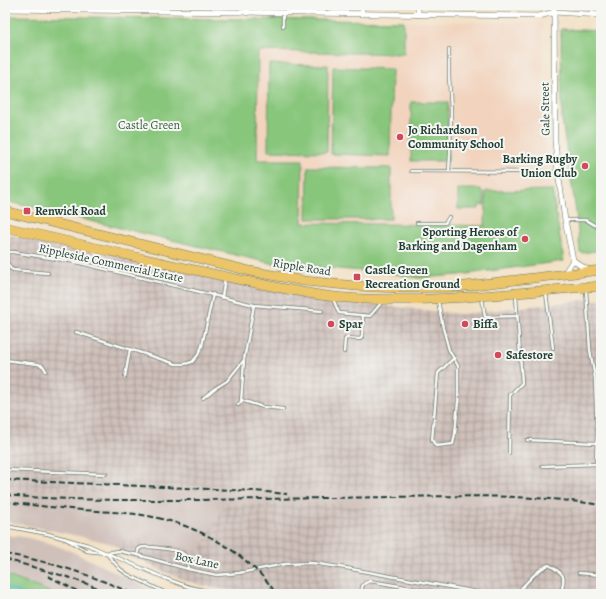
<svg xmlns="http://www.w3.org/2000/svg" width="606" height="599" font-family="Alegreya,serif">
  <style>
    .built { fill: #f2d4be }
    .industrial { fill: url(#industrial-grid) }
    .railway { fill: #cfc0ba }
    .green { fill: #88c67c; stroke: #548258 }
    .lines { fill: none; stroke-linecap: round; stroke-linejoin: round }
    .stream { stroke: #4cbac5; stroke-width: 2 }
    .service-casing { stroke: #697666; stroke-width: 4 }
    .minor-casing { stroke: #697666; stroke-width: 6 }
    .trunk-casing { stroke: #697666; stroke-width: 10 }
    .service { stroke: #fff; stroke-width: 2.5 }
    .minor { stroke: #fff; stroke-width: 5 }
    .trunk { stroke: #ecc569; stroke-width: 9 }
    .rail { stroke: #1f3d34; stroke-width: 2; stroke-dasharray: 6 3; stroke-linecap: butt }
    .poi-dot { fill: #d1495b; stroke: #f6f6f2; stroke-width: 1.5 }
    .labels { text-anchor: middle; stroke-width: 4; stroke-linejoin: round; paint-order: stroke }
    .street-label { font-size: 12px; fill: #1f3d34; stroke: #f6f6f2 }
    .park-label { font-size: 12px; fill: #395f46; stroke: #f6f6f2 }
    .poi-label { font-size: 12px; font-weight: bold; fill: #1f3d34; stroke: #f6f6f2; text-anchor: start }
  </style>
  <defs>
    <pattern id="industrial-grid" width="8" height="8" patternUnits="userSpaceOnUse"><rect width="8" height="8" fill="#cfc0ba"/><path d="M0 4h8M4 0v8" fill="none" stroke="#a79d98"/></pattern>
  </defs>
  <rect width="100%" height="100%" fill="#f6f6f2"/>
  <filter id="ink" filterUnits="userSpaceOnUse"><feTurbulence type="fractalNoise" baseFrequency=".025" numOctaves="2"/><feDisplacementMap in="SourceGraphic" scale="8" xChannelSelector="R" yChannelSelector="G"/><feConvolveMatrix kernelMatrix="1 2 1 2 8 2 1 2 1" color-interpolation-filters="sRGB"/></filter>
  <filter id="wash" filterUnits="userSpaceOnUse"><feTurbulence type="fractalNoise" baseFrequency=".012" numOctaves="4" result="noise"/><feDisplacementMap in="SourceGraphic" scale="16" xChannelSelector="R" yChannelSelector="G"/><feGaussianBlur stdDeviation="0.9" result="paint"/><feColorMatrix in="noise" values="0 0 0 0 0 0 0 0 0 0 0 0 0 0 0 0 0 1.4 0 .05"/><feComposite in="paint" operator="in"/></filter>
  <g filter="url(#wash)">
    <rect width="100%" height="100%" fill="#f2e0c4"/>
    <path class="built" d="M404,21L543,23L542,113L546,175L552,190L486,191V226L450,225L302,223L303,160H257V51L404,54Z"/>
    <g class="industrial">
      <path d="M5,234L333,299L367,304L461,314L585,300H601V502L566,498L539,496L365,490L95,492L42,491L15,489L5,487Z"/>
      <path d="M310,502L382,507L400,504H473L533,506L547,505L568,506L601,511V594H251L204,586L187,581L162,571L142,560L119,554V548L115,545L118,541H133L200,550L224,504Z"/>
    </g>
    <g class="railway">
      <path d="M5,487L15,489L42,491L94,492L365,490L495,494L539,496L566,498L601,502V511L568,506L547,505L533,506L473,504H400L382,507L310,502L224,504L200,550L133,541H118L115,545L112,544L92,539L36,527L5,521Z"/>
      <path d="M5,535L24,537L49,543L73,552L160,594H55L5,575Z"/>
    </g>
    <g class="green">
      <path d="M5,16L404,21V54L258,51L257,160H303L302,223L450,225L485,226L486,191L552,190L564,261L459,275L419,278L395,274L317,267L304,271L5,201Z"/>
      <path d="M561,29L601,31V250L583,253L580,252L576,212L562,120Z"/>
      <path d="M269,64L328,65L327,152L268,151Z"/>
      <path d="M333,67L392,69L390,156L331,154Z"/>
      <rect x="411" y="102" width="37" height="59"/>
      <path d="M308,167L391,168V219H307Z"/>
      <path d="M458,189H481V192H484V205H479V209H458Z"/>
      <path d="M5,575L55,594H5Z"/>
    </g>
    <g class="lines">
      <path class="stream" d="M5,587L24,594"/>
    </g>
  </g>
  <g filter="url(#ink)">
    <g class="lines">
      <defs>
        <g id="service">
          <path d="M283,13V26"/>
          <path d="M449,49V76L451,111L450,155L449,171"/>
          <path d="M411,171L558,172"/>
          <path d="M565,220H586L601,229"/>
          <path d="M417,223H445L449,217"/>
          <path d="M5,252H13L76,262L254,305L322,311"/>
          <path d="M7,252V262L10,268L13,270L48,273"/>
          <path d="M546,293L553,348"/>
          <path d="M222,297L225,278"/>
          <path d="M482,298L485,317L518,316"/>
          <path d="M333,299L339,313L370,316L382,302"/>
          <path d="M438,301L443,328L449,350L458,366V401L455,434L453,444L436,446L432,440L438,373L454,358"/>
          <path d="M76,332L176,364H185L192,362L198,355L202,346L213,294"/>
          <path d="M344,352L345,339L347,338L360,339L362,337L363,315"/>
          <path d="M5,360L38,364L43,366L46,371"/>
          <path d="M125,377L130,349"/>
          <path d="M203,398L214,389L227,381L244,360L254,305"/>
          <path d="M241,400L263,407L283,409"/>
          <path d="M238,405L241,402L244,361"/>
          <path d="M527,440L596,443"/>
          <path d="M509,453L510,395L522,383L516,296"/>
          <path d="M542,466L596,464L597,432L595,378L590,350L586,290"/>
          <path d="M5,470L106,474"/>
          <path d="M5,526L48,534L88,545L167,579L189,587L213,592L228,594"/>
          <path d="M64,538L87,551L105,553L119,551L138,555L188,569L217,575L239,573L285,564L312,563L346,568L488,594"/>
          <path d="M106,553L120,569L127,574L168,594"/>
          <path d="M138,555V550C139,549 140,548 140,548C145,545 180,550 184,554C188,557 188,564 188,569"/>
          <path d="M579,573L601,575"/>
          <path d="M361,594C362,585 362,584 370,581L446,594"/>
          <path d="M516,594C525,585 537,569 549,565C566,575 565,575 561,594"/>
        </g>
        <g id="minor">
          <path d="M247,5V13"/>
          <path d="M307,5V13"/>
          <path d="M362,5V14"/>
          <path d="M554,5L555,141L558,172L565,220L573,260L581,266L589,270"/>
          <path d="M5,9L539,16L555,12L601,15"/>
          <path d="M418,15V5"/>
          <path d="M564,274L573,260"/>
        </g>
        <g id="trunk">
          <path d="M5,211L250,271L304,281L356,286L397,288L457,287L601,270"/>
          <path d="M5,227C87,246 169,265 251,282C283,288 314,296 347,298C432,304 516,292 601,286"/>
        </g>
      </defs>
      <use href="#service" class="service-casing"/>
      <use href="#minor" class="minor-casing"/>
      <use href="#trunk" class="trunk-casing"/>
      <use href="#service" class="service"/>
      <use href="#minor" class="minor"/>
      <use href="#trunk" class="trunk"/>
      <g class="rail">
        <path d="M5,480L255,491L287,494"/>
        <path d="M5,495C69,501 134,500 199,500C263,499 328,498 392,497C462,496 532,494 601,505"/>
        <path d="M5,502C31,505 57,508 84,510C107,512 130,512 153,517C194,525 234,546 263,577C268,582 272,588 276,594"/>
        <path d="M5,554C49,561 92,575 133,594"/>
        <path d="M5,559L71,578L114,594"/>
        <path d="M48,576L83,594"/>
      </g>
    </g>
  </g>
  <g class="poi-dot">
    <circle cx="400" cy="137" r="4"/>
    <circle cx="585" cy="166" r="4"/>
    <rect x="23" y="207" width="8" height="8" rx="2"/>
    <circle cx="525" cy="239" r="4"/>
    <rect x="353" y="273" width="8" height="8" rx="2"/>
    <circle cx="331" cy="324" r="4"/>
    <circle cx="465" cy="324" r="4"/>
    <circle cx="498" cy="355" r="4"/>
  </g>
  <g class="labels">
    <g class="street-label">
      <text transform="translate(545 109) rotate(-91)" y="4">Gale Street</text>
      <text transform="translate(111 263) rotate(12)" y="4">Rippleside Commercial Estate</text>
      <text transform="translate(302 267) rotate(9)" y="4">Ripple Road</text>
      <text transform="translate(197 560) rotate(12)" y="4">Box Lane</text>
    </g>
    <g class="park-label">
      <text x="149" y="129">Castle Green</text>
    </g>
    <g class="poi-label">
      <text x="408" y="134">Jo Richardson<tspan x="408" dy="14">Community School</tspan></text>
      <text x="577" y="163" text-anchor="end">Barking Rugby<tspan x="577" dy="14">Union Club</tspan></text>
      <text x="35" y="215">Renwick Road</text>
      <text x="517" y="236" text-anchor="end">Sporting Heroes of<tspan x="517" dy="14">Barking and Dagenham</tspan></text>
      <text x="365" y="274">Castle Green<tspan x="365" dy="14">Recreation Ground</tspan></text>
      <text x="339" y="328">Spar</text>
      <text x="473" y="328">Biffa</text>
      <text x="506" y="359">Safestore</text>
    </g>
  </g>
  <rect width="606" height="599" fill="none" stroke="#f6f6f2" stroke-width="20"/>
</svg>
